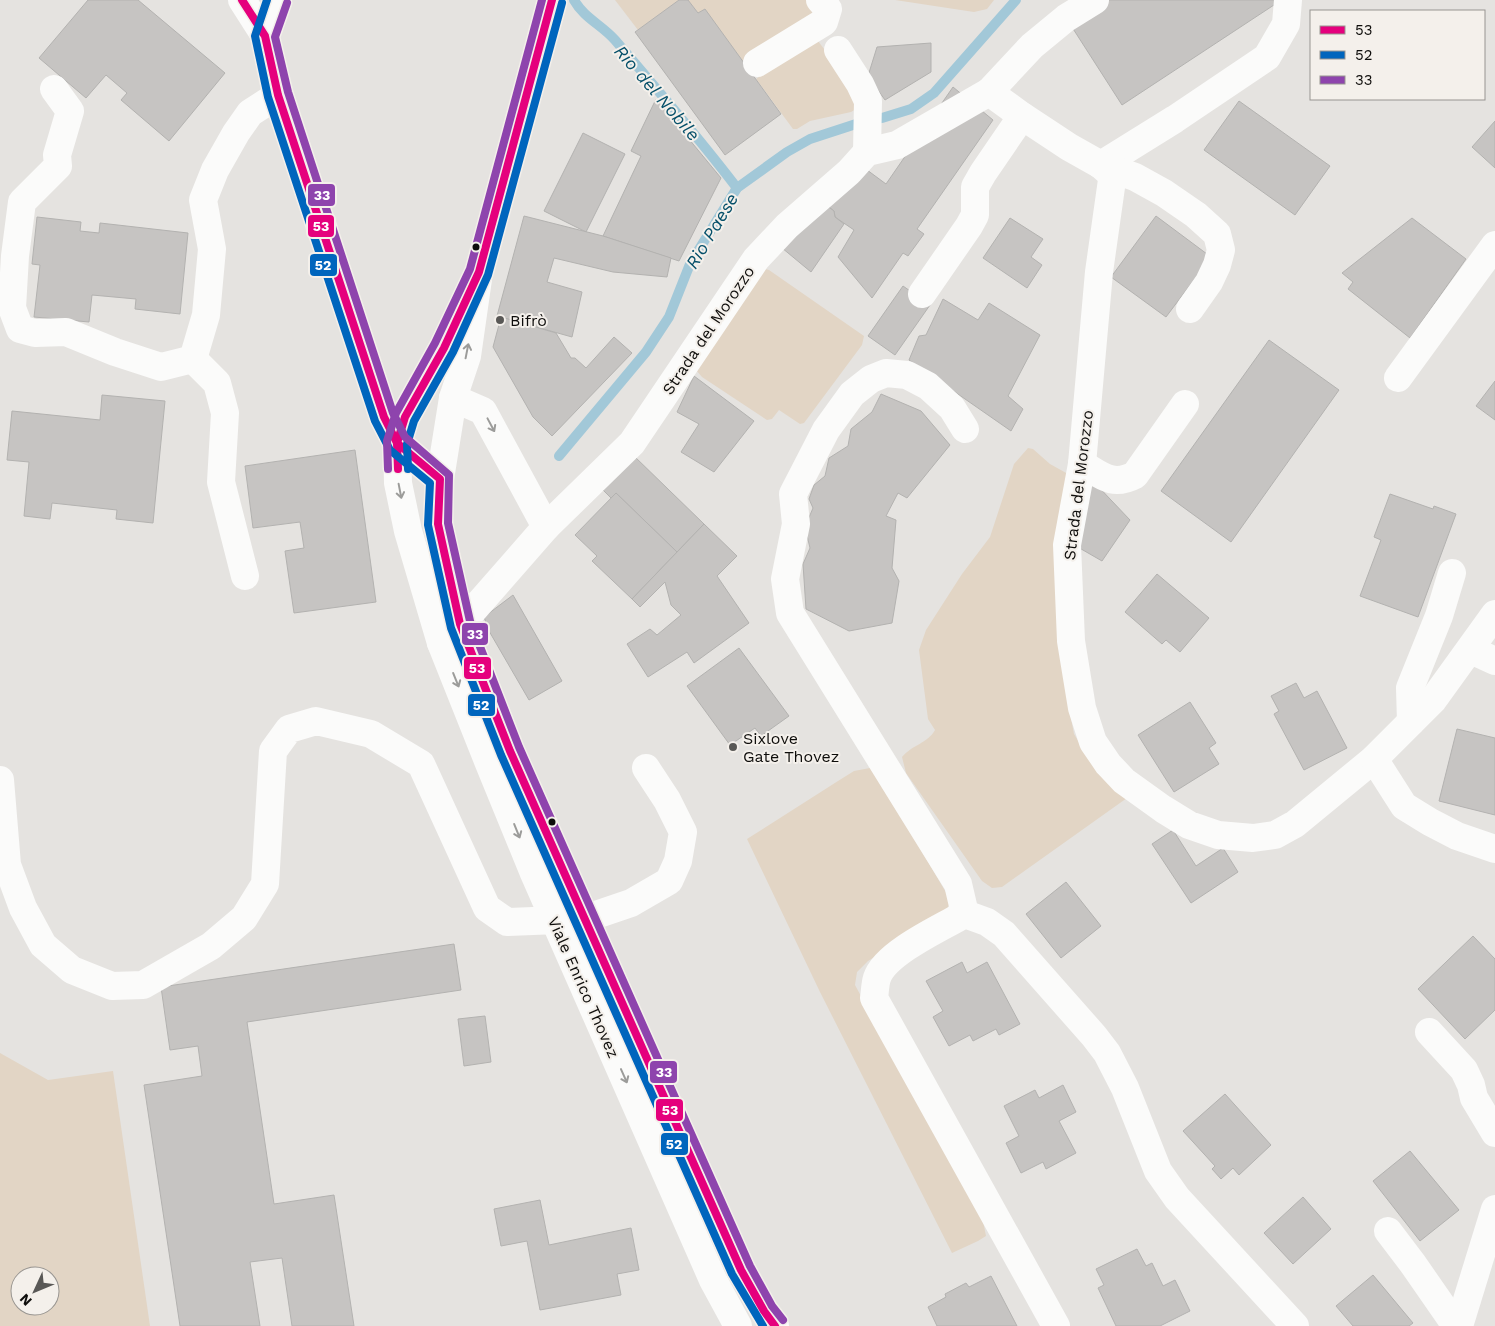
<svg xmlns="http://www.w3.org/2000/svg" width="1495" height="1326" font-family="'Work Sans',sans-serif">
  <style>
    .green { fill: #e2d5c5; fill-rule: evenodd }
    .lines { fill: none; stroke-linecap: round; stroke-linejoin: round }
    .stream { stroke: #a2c8d8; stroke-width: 10 }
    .building { fill: #c6c4c2; stroke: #b3b2b0 }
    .minor { stroke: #fbfbfa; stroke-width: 28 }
    .bus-1-casing { stroke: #f4f0eb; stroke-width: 11 }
    .bus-2-casing { stroke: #f4f0eb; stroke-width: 11 }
    .bus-3-casing { stroke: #f4f0eb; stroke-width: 11 }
    .bus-1 { stroke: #e5007d; stroke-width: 8 }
    .bus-2 { stroke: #0065bd; stroke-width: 8 }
    .bus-3 { stroke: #8e44ad; stroke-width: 8 }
    .oneway { stroke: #9c9c9a }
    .bus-dot { fill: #0e0d0b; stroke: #f4f0eb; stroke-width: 2 }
    .poi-dot { fill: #595856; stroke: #f4f0eb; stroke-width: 2 }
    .labels { text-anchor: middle; stroke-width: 4; stroke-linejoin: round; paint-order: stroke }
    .poi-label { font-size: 16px; fill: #0e0d0b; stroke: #f4f0eb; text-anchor: start }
    .street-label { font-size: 16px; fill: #0e0d0b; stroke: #f4f0eb }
    .water-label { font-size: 18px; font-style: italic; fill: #06506a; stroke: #f4f0eb }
    .line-badge { stroke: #f4f0eb; stroke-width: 2 }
    .badge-label { font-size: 14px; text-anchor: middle; font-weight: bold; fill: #fff }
  </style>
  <rect width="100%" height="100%" fill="#e5e3e0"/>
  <g class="green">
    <path d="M615,0H679L638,30Z"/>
    <path d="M688,0H807L814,3L813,16L742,61L705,9L698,13Z"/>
    <path d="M895,0H994L987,9L974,12Z"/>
    <path d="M818,41L850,83L856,109L851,112L810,121L797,129H793L756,79L810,42Z"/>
    <path d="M765,269L769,270L864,336L862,345L807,419L804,423L800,424L779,410L772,419L767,420L702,377L696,370Z"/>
    <path d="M1028,448L1033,449L1050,464L1068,474V703L1074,734L1092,764L1127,798L1002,887L992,888L982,881L906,773L902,757C913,744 927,744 935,730L928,719L919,650L926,630L962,574L990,537L1014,464Z"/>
    <path d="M870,768L880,780L951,901L945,913L868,961L857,972L855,985L983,1221L986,1236L978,1241L952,1253L820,992L747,839L838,781L854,771Z"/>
    <path d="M0,1053L48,1080L113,1071L150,1326H0ZM20,1276H50V1306H20Z"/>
  </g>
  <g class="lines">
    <g class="stream">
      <path d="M574,0C584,18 602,25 615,40C657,89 698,137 737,188"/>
      <path d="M559,456L646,352L669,317L690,264L737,188L787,152L810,139L856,124L882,118L911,109L934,93L1016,0"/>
    </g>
  </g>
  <g class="building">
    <path d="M88,0H138L225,73L169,141L121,100L127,93L106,75L86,98L39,58Z"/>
    <path d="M679,0H688L698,13L705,9L781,114L725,155L635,32Z"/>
    <path d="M1108,0H1275L1277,3L1122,105L1070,24Z"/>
    <path d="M931,43V72L885,100L868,76L877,47Z"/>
    <path d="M953,87L993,120L917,229L924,234L908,256L903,253L872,298L838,257L854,230L835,217L834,211L814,196L863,167L886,184Z"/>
    <path d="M656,99L721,178L679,261L603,236L641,156L631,151Z"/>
    <path d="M1239,101L1330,166L1295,215L1204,150Z"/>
    <path d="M1495,121V168L1472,147Z"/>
    <path d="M583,133L625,154L586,232L544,211Z"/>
    <path d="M814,196L834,211L835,217L844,224L811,272L770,238Z"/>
    <path d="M524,216L603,236L671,258L667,277L613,272L554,258L547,282L582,292L572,337L497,316Z"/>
    <path d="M1156,216L1211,257L1166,317L1111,277Z"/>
    <path d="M37,217L81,222L80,231L99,233L100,223L188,233L180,314L135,309L136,299L92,295L89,322L34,317L40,265L32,264Z"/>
    <path d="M1010,218L1043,239L1031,257L1042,265L1027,288L983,258Z"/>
    <path d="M1412,218L1466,259L1410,338L1348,289L1353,282L1342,273Z"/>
    <path d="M903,286L930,305L895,355L868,336Z"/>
    <path d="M943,299L978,320L989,303L1040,335L1008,396L1023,409L1011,431L909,360L919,336L926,335Z"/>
    <path d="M501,317L556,333L571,358H575L586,368L614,337L632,353L552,436L533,417L493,347Z"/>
    <path d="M1269,340L1339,390L1231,542L1161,491Z"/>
    <path d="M694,376L754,421L714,472L681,452L699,424L677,412Z"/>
    <path d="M1495,381V420L1476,406Z"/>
    <path d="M881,394L921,411L950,445L907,498L898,493L886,516L896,520L892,568L899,581L892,623L849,631L806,609L803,564L810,548L805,527L813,508L809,499L814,485L825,476L829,458L848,446L851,429L872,412Z"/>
    <path d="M102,395L165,401L153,523L116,519L117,510L52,503L50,519L24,516L29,462L7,460L12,411L100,420Z"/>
    <path d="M355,450L376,602L294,613L285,551L304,548L300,522L253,528L245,466Z"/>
    <path d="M634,456L704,524L677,552L616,493L611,498L602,489Z"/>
    <path d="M1092,480L1130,520L1102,561L1069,542Z"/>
    <path d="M616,493L677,552L632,599L592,561L597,556L575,535Z"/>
    <path d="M1390,494L1433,509L1434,506L1456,514L1418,617L1360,596L1381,540L1374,537Z"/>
    <path d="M704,524L737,556L717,576L749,623L694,663L687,652L648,677L627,644L650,629L657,635L681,615L671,605L665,582L640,607L632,599Z"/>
    <path d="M1157,574L1209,618L1180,652L1166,640L1162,644L1125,612Z"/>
    <path d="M513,595L562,681L529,700L489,631L484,617Z"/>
    <path d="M739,648L789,716L761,736L755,728L730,745L687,686Z"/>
    <path d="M1296,683L1304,698L1317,691L1347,748L1304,770L1274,714L1279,711L1271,696Z"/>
    <path d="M1190,702L1216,743L1209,748L1219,764L1174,792L1138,735Z"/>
    <path d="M1457,729L1495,738V815L1439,801Z"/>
    <path d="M1173,830L1196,866L1223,848L1238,872L1191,903L1152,844Z"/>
    <path d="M1066,882L1101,926L1061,958L1026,914Z"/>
    <path d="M1473,936L1495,959V1010L1465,1039L1418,989Z"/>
    <path d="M454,944L461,990L247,1022L274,1204L334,1195L354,1326H292L282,1258L250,1262L260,1326H180L144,1085L202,1076L198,1046L170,1050L161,987Z"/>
    <path d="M962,962L967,973L987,962L1020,1024L999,1035L996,1029L973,1041L970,1035L949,1046L933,1017L943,1011L926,981Z"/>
    <path d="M485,1016L491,1062L464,1066L458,1019Z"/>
    <path d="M1063,1085L1076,1112L1059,1121L1076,1153L1046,1169L1043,1162L1021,1173L1006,1143L1019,1136L1004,1106L1035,1090L1039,1098Z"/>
    <path d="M1225,1094L1271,1145L1239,1175L1233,1168L1221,1179L1212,1169L1215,1166L1183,1131Z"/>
    <path d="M1410,1151L1459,1210L1420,1241L1373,1181Z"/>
    <path d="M1303,1197L1331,1229L1293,1264L1264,1233Z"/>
    <path d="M540,1200L549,1245L631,1228L639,1270L617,1274L621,1295L540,1310L527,1241L501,1246L494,1209Z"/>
    <path d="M1137,1249L1146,1266L1152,1263L1163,1286L1175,1280L1190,1311L1160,1326H1116L1098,1288L1104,1285L1096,1269Z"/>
    <path d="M1373,1275L1413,1323L1409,1326H1353L1336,1306Z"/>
    <path d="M991,1276L1017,1326H937L928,1307L946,1297L945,1294L966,1283L969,1287Z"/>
  </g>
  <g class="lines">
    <g class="minor">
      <path d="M242,0L265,36L278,95L384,417L397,443L440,479"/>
      <path d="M552,0L479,272L467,356L453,398L440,479L438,524L460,624L510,751L741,1270L764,1311L775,1326"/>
      <path d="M265,36L278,0"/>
      <path d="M838,50L860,84L868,101L867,152"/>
      <path d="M757,63L824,22L828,9L820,0"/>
      <path d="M54,89L70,111L57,155L58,166L22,202L15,256L12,308L20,329L35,333L66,332L115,352L161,367L193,359L206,315L212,249L203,200L215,170L236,133L250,113L278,95"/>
      <path d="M989,92L1032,46L1066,18L1095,0"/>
      <path d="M1101,165L1175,119L1267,57L1286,24L1288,0"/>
      <path d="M1101,165L1135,177L1164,193L1196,215L1217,234L1221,250L1217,265L1209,282L1190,309"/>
      <path d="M922,294L969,226L975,215V187L983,173L1022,116"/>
      <path d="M467,299L444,348L405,417L397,443L398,483L408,531L441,643L488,761L533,871L713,1280L738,1326"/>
      <path d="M193,359L217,383L225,413L221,482L245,576"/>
      <path d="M1398,378L1495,245"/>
      <path d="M453,398L483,411L546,527"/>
      <path d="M965,429L952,408L928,386L907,375L886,373L871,379L852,394L826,430L793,494L796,524L785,579L790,613L958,884L965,914"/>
      <path d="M1082,464C1101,475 1112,487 1135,475L1185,404"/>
      <path d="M441,643L469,615L546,527L632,443L756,259L787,226L849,172L867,152L897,145L989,92L1022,116L1069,147L1101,165L1111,174L1112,180L1099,272L1082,464L1067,545L1071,641L1082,708L1093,742L1108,764L1124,781L1163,809L1189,825L1218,835L1253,838L1275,835L1295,824L1374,759L1433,700L1495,614"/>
      <path d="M1471,650L1495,661"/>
      <path d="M1411,722L1410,688L1439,616L1452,573"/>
      <path d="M1374,759L1404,806L1430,822L1457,836L1495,849"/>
      <path d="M0,780L7,865L23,908L43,945L72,970L112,986L143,985L211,946L244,918L265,884L273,751L289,729L316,721L371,734L421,764L487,908L507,922L584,919L631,903L669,881L678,861L683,832L667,800L646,768"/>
      <path d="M1429,1032L1464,1070L1471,1085L1474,1098L1495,1133"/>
      <path d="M1388,1231L1413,1264L1456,1326"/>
      <path d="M1056,1326L874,998C875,992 875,984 877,978C885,953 942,927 965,914L987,922L1004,934L1094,1036L1107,1053L1125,1088L1158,1171L1177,1198L1295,1326"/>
      <path d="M1459,1326L1495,1209"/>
    </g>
    <defs>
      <g id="bus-1">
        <path d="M242,0L265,36L278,95L384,417L397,443L440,479L438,524L460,624L510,751L741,1270L764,1311L775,1326"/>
        <path d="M398,469L397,443L405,417L444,348L479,272L552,0"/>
      </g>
      <g id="bus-2">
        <path d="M267,0L255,36L268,97L375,421L390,450L430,483L428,525L451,628L501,755L732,1274L763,1326"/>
        <path d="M408,469L407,444L414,421L453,352L488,275L562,3"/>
      </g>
      <g id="bus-3">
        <path d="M287,3L275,37L288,92L393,413L405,437L449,475L448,523L470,621L519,747L750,1266L772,1306L783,1320"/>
        <path d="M388,469L387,441L396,413L435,343L470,269L542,0"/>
      </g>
    </defs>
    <use href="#bus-1" class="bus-1-casing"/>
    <use href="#bus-2" class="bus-2-casing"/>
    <use href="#bus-3" class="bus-3-casing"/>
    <use href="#bus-1" class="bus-1"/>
    <use href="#bus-2" class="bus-2"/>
    <use href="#bus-3" class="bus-3"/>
  </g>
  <defs><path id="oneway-shaft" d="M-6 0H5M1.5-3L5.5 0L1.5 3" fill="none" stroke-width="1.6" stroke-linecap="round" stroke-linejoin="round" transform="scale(1.25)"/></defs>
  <g class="oneway">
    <use href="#oneway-shaft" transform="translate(467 351) rotate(-79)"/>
    <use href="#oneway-shaft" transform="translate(491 425) rotate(62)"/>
    <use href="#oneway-shaft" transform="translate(400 491) rotate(79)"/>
    <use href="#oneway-shaft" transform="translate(456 680) rotate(68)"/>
    <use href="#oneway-shaft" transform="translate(517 831) rotate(68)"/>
    <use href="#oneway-shaft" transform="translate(624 1076) rotate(66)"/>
  </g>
  <g class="bus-dot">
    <circle cx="476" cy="247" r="4.5"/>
    <circle cx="552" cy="822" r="4.5"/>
  </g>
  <g class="poi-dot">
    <circle cx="500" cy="320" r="5"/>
    <circle cx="733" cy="747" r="5"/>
  </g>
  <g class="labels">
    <g class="poi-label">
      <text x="510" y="326">Bifrò</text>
      <text x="743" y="744">Sixlove<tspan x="743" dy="18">Gate Thovez</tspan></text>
    </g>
    <g class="street-label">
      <text transform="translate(708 330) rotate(-56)" y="6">Strada del Morozzo</text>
      <text transform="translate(1078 485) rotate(-83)" y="6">Strada del Morozzo</text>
      <text transform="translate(584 987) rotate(66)" y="6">Viale Enrico Thovez</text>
    </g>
    <g class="water-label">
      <text transform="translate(657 93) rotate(49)" y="6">Rio del Nobile</text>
      <text transform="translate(712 231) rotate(-59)" y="6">Rio Paese</text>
    </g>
  </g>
  <g class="line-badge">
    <rect x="307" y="183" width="29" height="24" rx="5" fill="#8e44ad"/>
    <rect x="307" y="214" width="28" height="24" rx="5" fill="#e5007d"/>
    <rect x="309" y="253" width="29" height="24" rx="5" fill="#0065bd"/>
    <rect x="461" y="622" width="28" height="24" rx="5" fill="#8e44ad"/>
    <rect x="463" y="656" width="29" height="24" rx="5" fill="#e5007d"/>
    <rect x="467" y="693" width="29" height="24" rx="5" fill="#0065bd"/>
    <rect x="649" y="1060" width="29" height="24" rx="5" fill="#8e44ad"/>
    <rect x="655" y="1098" width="29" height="24" rx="5" fill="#e5007d"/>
    <rect x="660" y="1132" width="29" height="24" rx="5" fill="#0065bd"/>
  </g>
  <g class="badge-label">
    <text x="322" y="200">33</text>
    <text x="321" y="231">53</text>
    <text x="323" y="270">52</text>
    <text x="475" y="639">33</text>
    <text x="477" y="673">53</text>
    <text x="481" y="710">52</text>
    <text x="664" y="1077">33</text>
    <text x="670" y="1115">53</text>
    <text x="674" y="1149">52</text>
  </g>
  <rect x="1310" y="10" width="175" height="90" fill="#f4f0eb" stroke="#989591"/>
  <rect x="1320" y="26" width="25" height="8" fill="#e5007d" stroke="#989591"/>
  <text x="1355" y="35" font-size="15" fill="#0e0d0b">53</text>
  <rect x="1320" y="51" width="25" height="8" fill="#0065bd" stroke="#989591"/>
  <text x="1355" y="60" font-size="15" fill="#0e0d0b">52</text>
  <rect x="1320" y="76" width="25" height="8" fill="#8e44ad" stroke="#989591"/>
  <text x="1355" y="85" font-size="15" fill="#0e0d0b">33</text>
  <g transform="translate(35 1291) rotate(226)"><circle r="24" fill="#f4f0eb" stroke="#989591"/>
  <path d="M0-4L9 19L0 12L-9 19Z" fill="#595856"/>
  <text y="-8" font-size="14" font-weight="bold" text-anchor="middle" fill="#0e0d0b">N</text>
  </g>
</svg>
